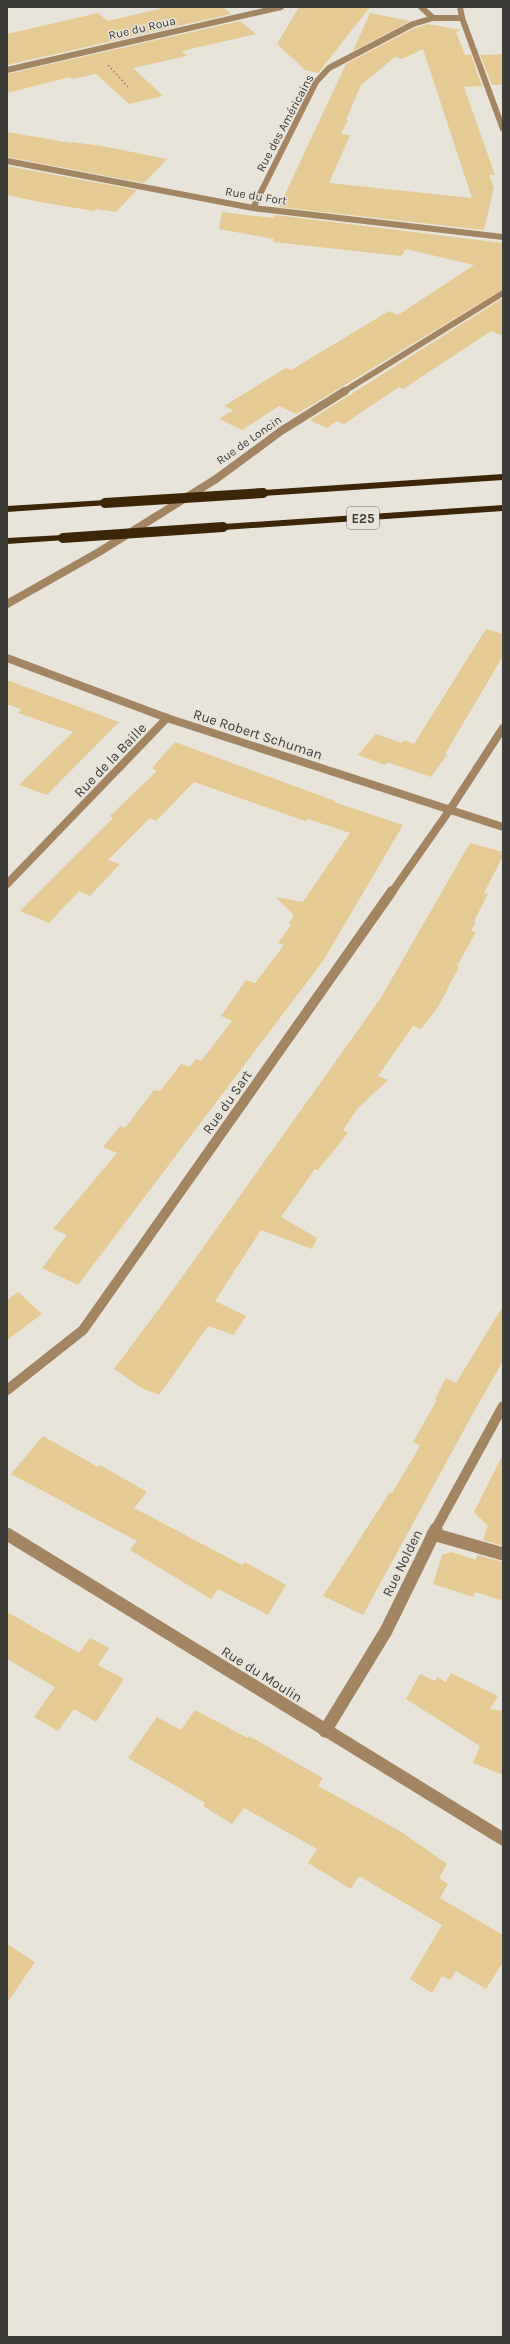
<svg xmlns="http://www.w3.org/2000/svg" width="510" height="2344" font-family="Karla,sans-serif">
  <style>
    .building { fill: #e5ca93; fill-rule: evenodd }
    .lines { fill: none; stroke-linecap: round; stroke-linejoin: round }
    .path { stroke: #96938b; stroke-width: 1.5; stroke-dasharray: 2 2; stroke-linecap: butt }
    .minor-far3 { stroke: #a38561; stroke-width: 6 }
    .minor-far2 { stroke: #a38561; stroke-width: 8 }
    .minor-far1 { stroke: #a38561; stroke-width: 10 }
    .minor { stroke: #a38561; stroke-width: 13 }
    .highway { fill: #3c2607; fill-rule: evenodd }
    .highway-bridge { stroke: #3c2607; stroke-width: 10 }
    .labels { text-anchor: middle; stroke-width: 3; stroke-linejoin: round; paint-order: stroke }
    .far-street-label { font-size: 12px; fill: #3e3c38; stroke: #e9e4da }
    .shield { fill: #e9e4da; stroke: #716e69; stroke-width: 1 }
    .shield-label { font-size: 13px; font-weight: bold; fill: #3e3c38 }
    .street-label { font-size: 14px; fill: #3e3c38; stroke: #e9e4da }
  </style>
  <rect width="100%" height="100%" fill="#e9e4da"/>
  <g class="building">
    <path d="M167,7H223L231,14L7,65V34L98,13L108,21Z"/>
    <path d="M299,7H370L318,73L305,70L277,44Z"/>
    <path d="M370,13L410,21L353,51Z"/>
    <path d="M240,21L256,34L182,51L187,56L133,68L163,96L129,104L96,74L72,79L70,77L7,93V74Z"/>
    <path d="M428,24L461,30L456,32L465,55H471L482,86L464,87L495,175H489L494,188L484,230L279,207L346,64L415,28ZM423,49L472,198L329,183L350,135L341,134L348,120H346L361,85L395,57L402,59Z"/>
    <path d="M503,54V85H492L480,55Z"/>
    <path d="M7,132L71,143L72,142L102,146L167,159L144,183L7,157Z"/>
    <path d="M7,166L137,190L116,212L96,209L94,211L40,202L7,195Z"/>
    <path d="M222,212L274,218L275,215L503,243V289L297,414L279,406L242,430L219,419L233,410L224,406L286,368L291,370L389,311L398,315L474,265L406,249L401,256L273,242L274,239L219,229Z"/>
    <path d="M503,298V336L491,331L403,389L399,387L344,424L337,421L327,428L310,420Z"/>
    <path d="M486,629L503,634V656L445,754L447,755L431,777L387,762L385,765L358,755L376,734L402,743L404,740L414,744Z"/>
    <path d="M7,680L119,722L47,795L19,785L73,732L18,713L21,709L7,704Z"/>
    <path d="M175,742L335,801L334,802L403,825L323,961L78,1285L42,1268L67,1235L53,1229L117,1153L103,1147L120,1126L125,1128L154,1090L160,1091L181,1064L190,1067L196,1059L201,1061L232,1021L221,1016L246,980L255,983L284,945L278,943L291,925L289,923L294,915L275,897L303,902L350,833L308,819L305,821L194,782L156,821L150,818L108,860L120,864L90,896L79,891L49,923L20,911L113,818L110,816L157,771L152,768Z"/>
    <path d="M470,843L503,852V856L484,893L488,894L474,921L476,922L471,931L476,932L457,966L459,967L438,1007L421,1029L413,1026L378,1076L388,1080L358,1108L343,1130L348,1133L318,1170L315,1169L281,1217L317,1238L312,1249L261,1230L215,1301L246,1316L234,1335L208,1326L159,1395L140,1387L114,1369L175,1287L380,999Z"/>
    <path d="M18,1292L42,1314L7,1340V1300Z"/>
    <path d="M503,1306V1361L472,1415L363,1615L323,1596L390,1492L392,1493L420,1446L413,1442L437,1400L435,1399L446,1378L456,1383Z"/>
    <path d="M43,1436L98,1467L100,1465L147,1492L134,1508L242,1565L245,1562L286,1585L268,1615L218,1589L211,1599L130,1550L137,1541L11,1474Z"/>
    <path d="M503,1454V1546L483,1540L488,1526L474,1512Z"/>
    <path d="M451,1552L476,1560L477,1555L503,1562V1601L475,1592L473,1597L433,1584L442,1555Z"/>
    <path d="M7,1612L79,1653L90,1638L109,1648L98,1665L124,1679L96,1722L74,1709L58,1731L34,1717L55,1687L7,1659Z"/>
    <path d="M451,1673L498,1696L490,1709L503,1711V1775L473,1763L480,1746L406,1699L420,1674L435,1681L437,1677L446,1682Z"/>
    <path d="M195,1710L248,1738L249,1736L323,1778L318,1786L400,1831L447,1864L439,1878L448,1884L440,1898L503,1935V1962L486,1989L456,1971L450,1980L442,1976L432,1993L410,1979L442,1925L359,1876L351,1889L308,1863L317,1849L244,1808L232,1824L203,1806L205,1803L128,1758L157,1717L181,1730Z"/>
    <path d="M7,1944L35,1962L7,2003Z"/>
  </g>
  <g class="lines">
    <path class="path" d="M108,65L128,87"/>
    <g class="minor-far3">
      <path d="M421,7L433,18"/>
      <path d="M460,7L462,18L503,129"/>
      <path d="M7,70L281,7"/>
      <path d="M7,161L253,208L503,237"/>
      <path d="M253,208L316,82L329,68L413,24L433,18H462"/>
      <path d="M343,392L503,293"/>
    </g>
    <g class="minor-far2">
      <path d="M7,604L99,552L216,479L281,431L345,391"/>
      <path d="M7,658L167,718L503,827"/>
      <path d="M7,884L167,718"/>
      <path d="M392,892L449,811L503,728"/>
    </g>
    <g class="minor-far1">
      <path d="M7,1390L83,1330L392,891"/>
      <path d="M435,1530L503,1406"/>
    </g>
    <g class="minor">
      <path d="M7,1534L503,1839"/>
      <path d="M433,1534L503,1554"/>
      <path d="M325,1731L386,1631L436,1529"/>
    </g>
    <g class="highway">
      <path d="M503,474V480L263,496L259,493L263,490Z"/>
      <path d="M105,500L108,501V505L7,512V506Z"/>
      <path d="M503,505V511L223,530L218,527L223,524Z"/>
      <path d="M63,535L66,536V540L7,544V538Z"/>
    </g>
    <g class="highway-bridge">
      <path d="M105,503L263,493"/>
      <path d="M63,538L223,527"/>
    </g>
  </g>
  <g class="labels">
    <g class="far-street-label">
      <text transform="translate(142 28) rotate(-13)" y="4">Rue du Roua</text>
      <text transform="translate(285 123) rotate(-62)" y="4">Rue des Américains</text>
      <text transform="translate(256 196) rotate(9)" y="4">Rue du Fort</text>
      <text transform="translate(249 440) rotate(-35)" y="4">Rue de Loncin</text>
    </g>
    <rect class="shield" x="347" y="507" width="32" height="22" rx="3"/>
    <g class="shield-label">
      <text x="363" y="523">E25</text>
    </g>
    <g class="street-label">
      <text transform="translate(258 734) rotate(18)" y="5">Rue Robert Schuman</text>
      <text transform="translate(110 760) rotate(-46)" y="5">Rue de la Baille</text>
      <text transform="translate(227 1102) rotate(-55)" y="5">Rue du Sart</text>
      <text transform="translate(402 1563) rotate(-64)" y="5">Rue Nolden</text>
      <text transform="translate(262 1674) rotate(32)" y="5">Rue du Moulin</text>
    </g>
  </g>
  <rect width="510" height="2344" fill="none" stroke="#3e3c38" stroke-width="16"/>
</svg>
